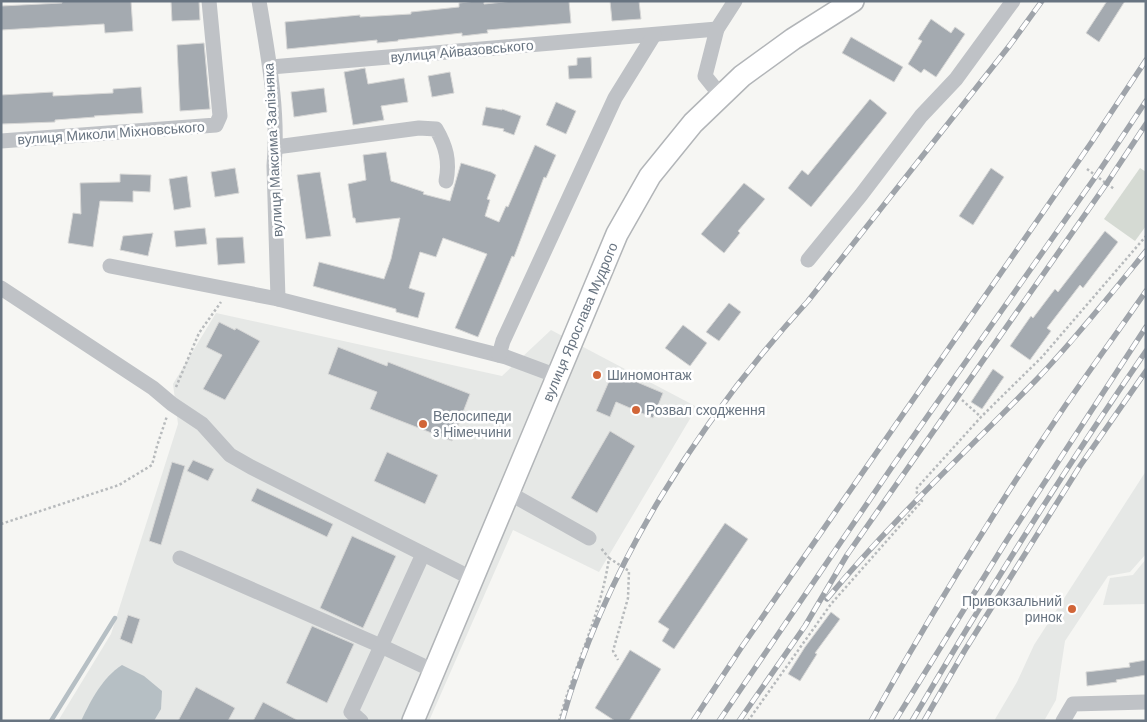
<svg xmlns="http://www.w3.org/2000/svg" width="1147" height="722" font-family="'DM Sans',sans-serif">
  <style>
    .built { fill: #e6e8e6 }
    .green { fill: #d5dad3 }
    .water { fill: #b6bfc4 }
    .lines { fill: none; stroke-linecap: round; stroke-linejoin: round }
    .stream { stroke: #b6bfc4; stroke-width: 4.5 }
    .building { fill: #a4aab0; stroke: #d7d7d6 }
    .highway-casing { stroke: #b2b5b8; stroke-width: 24 }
    .path { stroke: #b7babc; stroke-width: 2.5; stroke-dasharray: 2.5 2.5; stroke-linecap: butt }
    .minor { stroke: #bfc2c6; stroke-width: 15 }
    .highway { stroke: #fff; stroke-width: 21 }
    .rail-casing { stroke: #9fa4aa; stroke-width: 5.5 }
    .rail { stroke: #fff; stroke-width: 4; stroke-dasharray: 11; stroke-linecap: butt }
    .poi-dot { fill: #d16538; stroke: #fff; stroke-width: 2 }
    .labels { text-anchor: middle; stroke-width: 5; stroke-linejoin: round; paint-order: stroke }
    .street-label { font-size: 14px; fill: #687481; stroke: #fff }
    .poi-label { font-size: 14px; fill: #687481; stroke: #fff; text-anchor: start }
  </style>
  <rect width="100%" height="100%" fill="#f6f6f3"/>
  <g class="built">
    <path d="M216,313L502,376L551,330L697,407L599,572L513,530L429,721H58L111,634L178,424L173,384Z"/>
    <path d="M1146,471V554L1130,572L1108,576L1065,641L1056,700L1044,721H994L1017,682L1034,645Z"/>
    <path d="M1146,559V604L1103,605L1110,578L1133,575Z"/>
  </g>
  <path class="green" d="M1140,168L1146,172V226L1135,241L1104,219Z"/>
  <path class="water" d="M122,665L144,676L162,691L161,709L154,721H81C91,700 102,678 122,665Z"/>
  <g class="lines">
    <path class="stream" d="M51,721L115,618"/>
  </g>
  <g class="building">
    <path d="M62,1H131L133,31L105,33L104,24L1,30V6L62,3Z"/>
    <path d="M171,1H199L200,20L172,21Z"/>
    <path d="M476,1H484V4L514,1H569L571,23L487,30L488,33L462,36V33L398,40V41L377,43V40L287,49L285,22L360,15V17L411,14V12L459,7V3Z"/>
    <path d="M610,1H639L641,19L612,21Z"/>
    <path d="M1107,1H1125L1099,42L1086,33Z"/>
    <path d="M931,19L951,33L955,27L965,34L936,77L924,69L921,73L908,64L922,41L918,39Z"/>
    <path d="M851,37L903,67L894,82L842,53Z"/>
    <path d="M204,43L210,109L180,111L177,45Z"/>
    <path d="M591,57L592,78L569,79L568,66L577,65V58Z"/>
    <path d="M365,68L368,84L404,78L408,102L381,106L384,120L353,125L344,72Z"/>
    <path d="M450,72L454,93L432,97L428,76Z"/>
    <path d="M141,87L143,113L94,116L95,117L55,120V122L1,124V95L53,92V96L113,93V89Z"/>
    <path d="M324,88L327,112L294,117L291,92Z"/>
    <path d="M870,99L887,113L811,207L788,188L802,170L808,175Z"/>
    <path d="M556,102L576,111L566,134L546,125Z"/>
    <path d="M486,107L502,110V109L521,116L514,135L503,131L504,129L482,125Z"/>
    <path d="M535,145L556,155L546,178L544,177L514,257L512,256L478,337L455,328L487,254L443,238L436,257L420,252L409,288L425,293L418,318L396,312V309L313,286L319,262L384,279L391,259L400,218L356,223L355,218H353L348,184L366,180L363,155L386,152L391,181L424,192L423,194L450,201L461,163L491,172L496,175L487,199L490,200L485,216L499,222L506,206L508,207Z"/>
    <path d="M235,168L239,193L215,197L211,172Z"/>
    <path d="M991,168L1004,177L973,225L959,216Z"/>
    <path d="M320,172L331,236L306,239L297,175Z"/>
    <path d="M120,174L151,175L150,192L133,191V202L100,201L93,247L68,243L73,213L81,214L80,183L120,182Z"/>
    <path d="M187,176L191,207L174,210L169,179Z"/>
    <path d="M744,183L765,199L738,231L740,233L724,253L701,234Z"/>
    <path d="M205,228L207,244L176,247L174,231Z"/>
    <path d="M1105,231L1118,242L1083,288L1080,285L1047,328L1051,331L1030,360L1010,346L1031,316L1033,318L1055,289L1058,292Z"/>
    <path d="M153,233L148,256L120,250L123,236Z"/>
    <path d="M243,237L245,263L218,265L216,238Z"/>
    <path d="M729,303L741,312L719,341L706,332Z"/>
    <path d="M219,322L235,330L236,328L260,341L225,400L203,389L222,355L206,347Z"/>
    <path d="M683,325L707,343L690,366L665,348Z"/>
    <path d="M338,347L387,366L388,362L470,394L452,441L370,409L377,392L328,374Z"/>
    <path d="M993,369L1004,377L982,409L971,402Z"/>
    <path d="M613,372L663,393L653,418L616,402L610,417L596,411Z"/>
    <path d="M610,431L635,446L597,513L571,498Z"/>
    <path d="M387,452L438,475L425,504L374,481Z"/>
    <path d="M193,460L214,469L208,481L187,471Z"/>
    <path d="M172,462L185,466L161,545L149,541Z"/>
    <path d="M257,488L333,524L327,537L251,501Z"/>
    <path d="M725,523L748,539L674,649L662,641L669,629L658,622Z"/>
    <path d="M352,536L396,556L363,628L320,608Z"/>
    <path d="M831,612L840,619L815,653L817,654L800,681L788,674L805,647Z"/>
    <path d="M128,615L140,619L132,644L120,639Z"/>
    <path d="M312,626L354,644L327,703L286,683Z"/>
    <path d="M630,650L661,669L629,721H615L595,708Z"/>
    <path d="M1146,660V675L1116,680L1117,682L1087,686L1086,672L1130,667L1129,663Z"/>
    <path d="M196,687L235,708L228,721H178Z"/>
    <path d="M263,702L299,721H253Z"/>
  </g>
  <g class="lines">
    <defs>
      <path id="highway" d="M413,721L617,234L650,176L693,123L742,76L793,39L853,1"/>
    </defs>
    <use href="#highway" class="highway-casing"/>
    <g class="path">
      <path d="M1087,169L1114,189"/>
      <path d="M176,387L199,333L221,302"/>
      <path d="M962,400L981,417"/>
      <path d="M1,524L119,485L152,465L157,446L167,416"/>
      <path d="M609,558L629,571L628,598L613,651L618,660"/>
      <path d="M559,721C574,666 601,615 609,558L600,547"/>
      <path d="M748,721L831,604L922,501L918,497L916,489L981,417L1042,357L1146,236"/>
    </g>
    <g class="minor">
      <path d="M259,1C268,55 279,111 274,166L278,299"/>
      <path d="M271,67L717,29"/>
      <path d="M721,96L705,76L717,29L735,1"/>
      <path d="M1,141L216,125L220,116L209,1"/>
      <path d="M276,147L419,128L436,129C446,146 450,161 446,181"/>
      <path d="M808,260L861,195L921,116L956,79L1013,1"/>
      <path d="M110,266L278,299L506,357L557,376"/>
      <path d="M1,288L153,388L172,404L202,424L230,455L251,467L473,579"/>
      <path d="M499,355L503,341L615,98L654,35"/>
      <path d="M509,493L589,538"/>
      <path d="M180,558L381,646L434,671"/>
      <path d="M361,721L351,712L423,554"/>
      <path d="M1063,721L1073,704L1146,702"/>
    </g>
    <use href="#highway" class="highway"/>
    <defs>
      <g id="rail">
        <path d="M827,599C892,520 967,451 1038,378C1076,338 1111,294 1146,251"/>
        <path d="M562,721C605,566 701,418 808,301L1010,45L1042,1"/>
        <path d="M693,721L741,648L1091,143L1146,60"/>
        <path d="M719,721L894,464L1096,176L1146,101"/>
        <path d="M739,721L805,626L847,555L1107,183L1146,124"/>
        <path d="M871,721C931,613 996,508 1065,406C1092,367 1119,330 1146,291"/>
        <path d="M895,721L1007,540L1146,327"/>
        <path d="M912,721C986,595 1063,471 1146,351"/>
        <path d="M924,721L965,650L1080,466L1146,371"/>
      </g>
    </defs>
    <use href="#rail" class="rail-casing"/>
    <use href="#rail" class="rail"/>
  </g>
  <g class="poi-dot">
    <circle cx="597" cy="375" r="5"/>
    <circle cx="636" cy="410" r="5"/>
    <circle cx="423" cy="424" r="5"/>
    <circle cx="1072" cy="609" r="5"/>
  </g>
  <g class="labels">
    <g class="street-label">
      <text transform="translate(462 51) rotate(-5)" y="5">вулиця Айвазовського</text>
      <text transform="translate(111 133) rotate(-4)" y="5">вулиця Миколи Міхновського</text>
      <text transform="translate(273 150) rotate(-93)" y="5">вулиця Максима Залізняка</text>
      <text transform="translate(580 322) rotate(-67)" y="5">вулиця Ярослава Мудрого</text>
    </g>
    <g class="poi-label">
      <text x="607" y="380">Шиномонтаж</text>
      <text x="646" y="415">Розвал сходження</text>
      <text x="433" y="421">Велосипеди<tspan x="433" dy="16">з Німеччини</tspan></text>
      <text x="1062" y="606" text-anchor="end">Привокзальний<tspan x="1062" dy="16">ринок</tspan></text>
    </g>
  </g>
  <rect width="1147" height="722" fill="none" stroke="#687481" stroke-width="5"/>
</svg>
